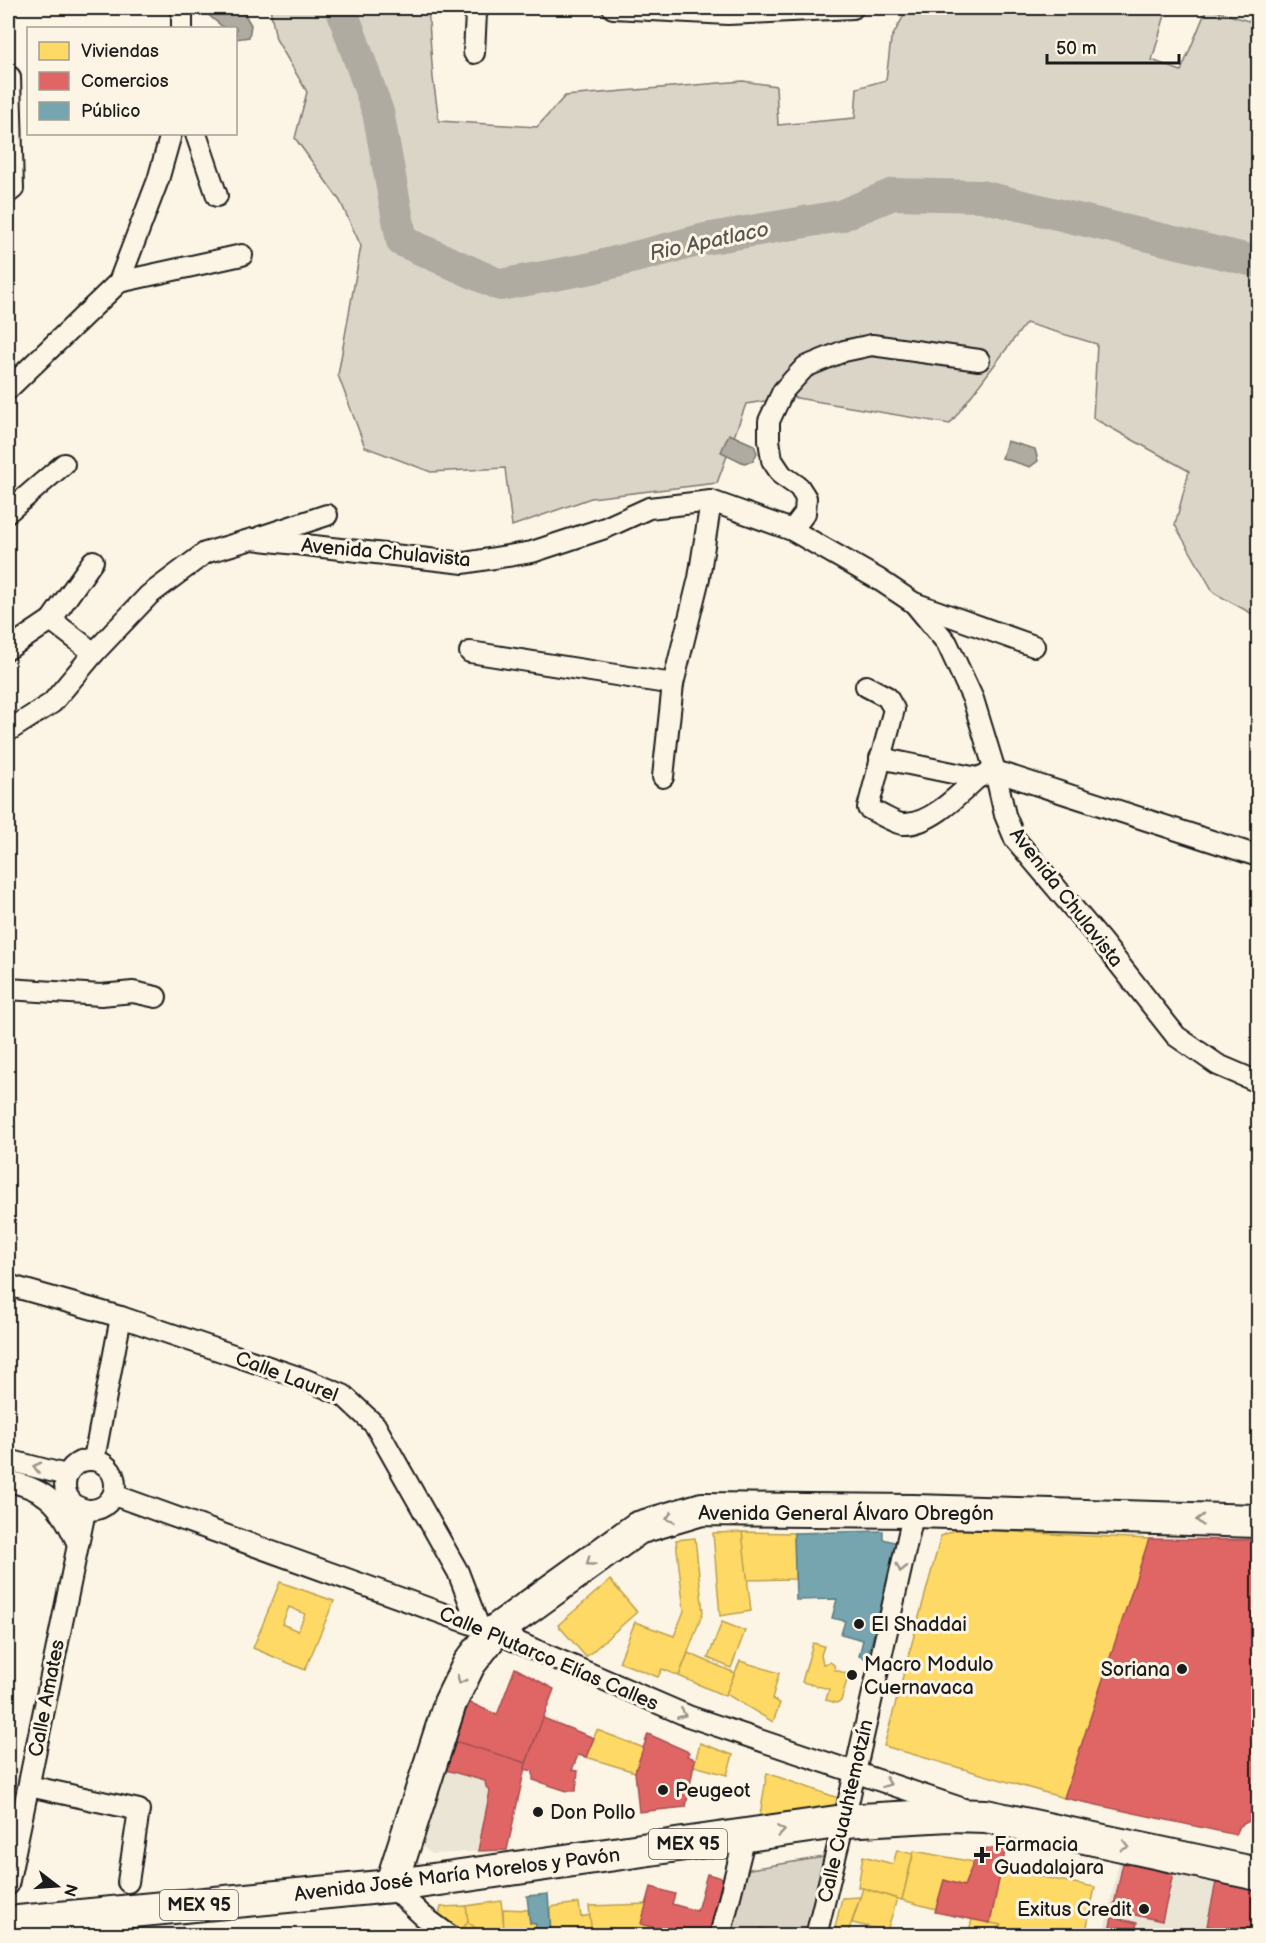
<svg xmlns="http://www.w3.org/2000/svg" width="1266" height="1943" font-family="'Balsamiq Sans',sans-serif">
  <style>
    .built { fill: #ebe5d6 }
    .green { fill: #dbd5c8; stroke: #7c7872; stroke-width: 1.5 }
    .water { fill: #b0aba1; stroke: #75726c; stroke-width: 1.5 }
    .homes { fill: #ffd966; stroke: #bba050; stroke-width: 1.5; fill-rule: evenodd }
    .shops { fill: #e06666; stroke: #a55050; stroke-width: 1.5 }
    .public { fill: #76a5af; stroke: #5b7c83; stroke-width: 1.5 }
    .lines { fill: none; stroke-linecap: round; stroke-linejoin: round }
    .river { stroke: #b0aba1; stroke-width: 32 }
    .street-casing { stroke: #1c1c1c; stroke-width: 24 }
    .primary-casing { stroke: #1c1c1c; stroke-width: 36 }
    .street { stroke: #fcf5e5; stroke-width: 20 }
    .primary { stroke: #fcf5e5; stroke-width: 32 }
    .oneway { stroke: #97938b }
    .poi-dot { fill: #1c1c1c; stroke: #fcf5e5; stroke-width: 2 }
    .labels { text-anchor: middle; stroke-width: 6; stroke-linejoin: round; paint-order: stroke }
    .shield { fill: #fcf5e5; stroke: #5f5d58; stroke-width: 1.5 }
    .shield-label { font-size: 18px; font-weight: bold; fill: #1c1c1c }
    .street-label { font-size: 20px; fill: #1c1c1c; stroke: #fcf5e5 }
    .poi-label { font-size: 20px; fill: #1c1c1c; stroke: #fcf5e5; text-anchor: start }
    .water-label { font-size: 21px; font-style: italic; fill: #575551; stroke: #fcf5e5 }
  </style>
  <rect width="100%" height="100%" fill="#fcf5e5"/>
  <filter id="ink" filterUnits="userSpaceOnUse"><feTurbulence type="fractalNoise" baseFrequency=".0167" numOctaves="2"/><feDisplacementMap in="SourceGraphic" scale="12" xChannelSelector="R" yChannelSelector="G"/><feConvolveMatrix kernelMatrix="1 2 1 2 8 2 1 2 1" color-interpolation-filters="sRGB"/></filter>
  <g filter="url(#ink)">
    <g class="built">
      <path d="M526,1763L507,1850L432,1854L421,1846L442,1769Z"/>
      <path d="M1120,1857L1258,1886V1935L1103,1936Z"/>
    </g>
    <g class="green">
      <path d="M270,8H428L433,78L439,121L537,127L565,96L743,81L776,86L778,125L855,118L857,88L886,80L891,39L908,8H1124L1129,13L1132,8H1167L1152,60L1181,71L1207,8L1258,24V617L1214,593L1175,525L1189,471L1093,418L1097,344L1026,323L950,424L791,397L746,404L717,483L591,498L512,526L505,468L431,472L365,447L338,375L361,246L340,201L295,138L307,92L276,39Z"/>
      <path d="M830,1856L808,1935L731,1936L744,1870Z"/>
    </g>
    <g class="water">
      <path d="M204,8H241L251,25L249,37L236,39V28H224L205,12Z"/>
      <path d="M729,434L754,445L757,453L753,461L744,463L721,452Z"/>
      <path d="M1007,441L1035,449L1038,461L1030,467L1002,458Z"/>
    </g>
    <g class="homes">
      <path d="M957,1529L1149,1539L1064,1798L884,1746L941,1536Z"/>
      <path d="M742,1532L794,1533L795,1579L747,1580Z"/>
      <path d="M742,1532L751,1611L720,1616L713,1533Z"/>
      <path d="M695,1538L703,1612L679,1676L662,1669L658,1677L619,1662L635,1622L674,1636L684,1611L676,1540Z"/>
      <path d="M610,1580L637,1612L586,1657L558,1625Z"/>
      <path d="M280,1582L334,1601L305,1670L253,1648ZM289,1607L305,1614L298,1631L282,1624Z"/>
      <path d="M722,1622L745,1631L731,1668L708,1658Z"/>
      <path d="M813,1643L824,1646L821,1655L823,1664L830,1662L834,1665L835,1670L845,1673L847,1680L841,1701L836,1703L826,1700L829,1689L802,1682Z"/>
      <path d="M688,1653L735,1673L725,1696L679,1676Z"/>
      <path d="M740,1661L779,1673L772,1699L780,1703L773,1722L726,1694Z"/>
      <path d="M597,1730L644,1748L635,1772L586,1757Z"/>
      <path d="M700,1743L733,1755L727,1775L694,1766Z"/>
      <path d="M767,1773L838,1798L833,1813L760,1815Z"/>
      <path d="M897,1850L913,1854L902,1900L858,1887L863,1856L893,1864Z"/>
      <path d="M914,1851L974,1862L964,1886L944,1880L936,1909L902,1900Z"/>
      <path d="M1001,1869L1095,1887L1085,1936H999L1001,1925L990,1923Z"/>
      <path d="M863,1888L897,1899L887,1931L852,1923Z"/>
      <path d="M860,1897L847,1936H833L842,1898Z"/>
      <path d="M501,1901L505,1935L485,1936L468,1922L466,1906Z"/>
      <path d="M579,1903L581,1917L590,1915L592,1936H551L550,1907Z"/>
      <path d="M647,1904L641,1924L649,1926L646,1936H592L589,1906Z"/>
      <path d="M466,1906L468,1922L459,1933L438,1919L441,1907Z"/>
      <path d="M503,1909L528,1910L530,1923L536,1924V1936H504Z"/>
      <path d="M972,1919L1001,1925L999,1936H968Z"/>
      <path d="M468,1922L485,1936H462L459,1933Z"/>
      <path d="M761,1928L788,1936H759Z"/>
    </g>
    <g class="shops">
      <path d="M1149,1539L1258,1540V1816L1240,1826L1236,1835L1064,1798Z"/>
      <path d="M515,1668L554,1689L526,1763L453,1741L469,1702L497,1715Z"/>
      <path d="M543,1718L594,1738L586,1757L578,1755L572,1770L578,1771L576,1791H567L533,1780V1771L524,1769Z"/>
      <path d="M648,1734L689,1752L687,1756L695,1759L686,1807L639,1812L635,1772Z"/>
      <path d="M448,1739L526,1763L507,1850L478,1851L490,1791L486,1787L485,1781L442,1769Z"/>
      <path d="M1006,1847L990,1923L935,1912L944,1880L964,1886L979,1849Z"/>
      <path d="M1123,1863L1173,1874L1162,1921L1113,1910Z"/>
      <path d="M707,1874L730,1880L715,1936H685L641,1924L651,1887L675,1894L672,1904L697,1911Z"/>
      <path d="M1216,1882L1258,1892V1936H1248L1207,1926Z"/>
      <path d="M1112,1917L1137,1923L1134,1936H1108Z"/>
    </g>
    <g class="public">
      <path d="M883,1531V1539L898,1543L867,1659L859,1656L863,1640L841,1634L845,1621L832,1618L837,1599L796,1600L794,1533Z"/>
      <path d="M548,1894L551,1936H536V1924L530,1923L527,1896Z"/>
    </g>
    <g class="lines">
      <path class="river" d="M341,8L378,112L402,241L500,285L592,268L705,239L840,216L893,194L981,196L1258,262"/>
      <defs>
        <g id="street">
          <path d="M182,8V28"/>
          <path d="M613,8L728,14L853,8"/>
          <path d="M474,53L476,13L479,8"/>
          <path d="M196,134L217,196"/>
          <path d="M8,193L13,189L10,77"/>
          <path d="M119,282L242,255"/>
          <path d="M8,389L119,282L158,180L171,134"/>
          <path d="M8,512L64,464"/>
          <path d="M792,530L805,513L806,498L799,487L782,475L772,460L769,440V421L783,391L805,367L844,351L872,345L979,360"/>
          <path d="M260,537L327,515"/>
          <path d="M914,603L1034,646"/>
          <path d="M51,620L94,653"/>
          <path d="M8,649L51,620L93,561"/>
          <path d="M470,652L673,684"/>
          <path d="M866,686L887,697L894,709L868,808C876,812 894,823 902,824C929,826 959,795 977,778"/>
          <path d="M8,731L52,703L94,653L149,595L205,553L252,539L464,563L532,552L605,528L649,508L711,501L792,530L878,579L914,603L947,643L973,699L995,771L1005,815L1015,839L1101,941L1176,1036L1218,1065L1258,1082"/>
          <path d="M880,758L977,778L995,771L1258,856"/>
          <path d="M663,777L673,684L699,578L711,501"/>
          <path d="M8,989L101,995L133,992L156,997"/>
          <path d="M8,1285L121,1317L304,1379L343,1395L375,1425L458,1572L479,1627"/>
          <path d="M94,1459L121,1317"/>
          <circle cx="90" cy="1485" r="25"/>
          <path d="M8,1460L66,1475"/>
          <path d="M8,1481C49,1490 60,1505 77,1542"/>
          <path d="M114,1495L494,1632L688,1716L961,1808"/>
          <path d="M29,1786L139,1810L128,1882"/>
          <path d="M8,1885L85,1511"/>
          <path d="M391,1886L423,1916L450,1936"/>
          <path d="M720,1936L745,1836"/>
          <path d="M816,1936L844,1821L914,1511"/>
        </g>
        <g id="primary">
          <path d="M391,1886L450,1703L469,1664L494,1632L638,1528L702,1509L914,1511L1258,1521"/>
          <path d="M8,1923L391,1886L844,1821L949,1815L986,1816L1258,1874"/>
        </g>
      </defs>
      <use href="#street" class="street-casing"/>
      <use href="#primary" class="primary-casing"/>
      <use href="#street" class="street"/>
      <use href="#primary" class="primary"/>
    </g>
    <defs><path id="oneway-chevron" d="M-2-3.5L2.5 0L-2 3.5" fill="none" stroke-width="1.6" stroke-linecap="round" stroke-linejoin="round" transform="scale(1.5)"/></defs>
    <g class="oneway">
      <use href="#oneway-chevron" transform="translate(37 1467) rotate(-166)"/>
      <use href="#oneway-chevron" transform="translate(670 1518) rotate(164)"/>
      <use href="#oneway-chevron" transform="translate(1200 1520) rotate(-178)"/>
      <use href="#oneway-chevron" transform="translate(590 1562) rotate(144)"/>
      <use href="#oneway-chevron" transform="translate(901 1568) rotate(103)"/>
      <use href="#oneway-chevron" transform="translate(461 1680) rotate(116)"/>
      <use href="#oneway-chevron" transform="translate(682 1714) rotate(22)"/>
      <use href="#oneway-chevron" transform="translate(887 1783) rotate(20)"/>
      <use href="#oneway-chevron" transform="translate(781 1831) rotate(-8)"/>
      <use href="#oneway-chevron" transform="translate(1125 1846) rotate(12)"/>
    </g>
  </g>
  <g class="poi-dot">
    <circle cx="859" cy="1624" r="6"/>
    <circle cx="1182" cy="1669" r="6"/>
    <circle cx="852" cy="1675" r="6"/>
    <circle cx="663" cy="1790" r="6"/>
    <circle cx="538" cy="1812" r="6"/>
    <path d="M979 1846h6v6h6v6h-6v6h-6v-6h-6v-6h6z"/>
    <circle cx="1144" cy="1909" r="6"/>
  </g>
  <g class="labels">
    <g class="shield">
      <rect x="649" y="1829" width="78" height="30" rx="4.5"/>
      <rect x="160" y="1890" width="78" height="30" rx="4.5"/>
    </g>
    <g class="shield-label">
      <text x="688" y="1850">MEX 95</text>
      <text x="199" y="1911">MEX 95</text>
    </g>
    <g class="street-label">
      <text transform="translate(386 552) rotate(5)" y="7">Avenida Chulavista</text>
      <text transform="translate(1067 897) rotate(52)" y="7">Avenida Chulavista</text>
      <text transform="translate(287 1376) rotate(21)" y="7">Calle Laurel</text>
      <text x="846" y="1520">Avenida General Álvaro Obregón</text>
      <text transform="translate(549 1658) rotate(23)" y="7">Calle Plutarco Elías Calles</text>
      <text transform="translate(46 1698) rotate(-79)" y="7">Calle Amates</text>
      <text transform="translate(845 1811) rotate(-77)" y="7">Calle Cuauhtemotzín</text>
      <text transform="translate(457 1874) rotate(-7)" y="7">Avenida José María Morelos y Pavón</text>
    </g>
    <g class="poi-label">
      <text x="871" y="1631">El Shaddai</text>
      <text x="864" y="1671">Macro Modulo<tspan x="864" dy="23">Cuernavaca</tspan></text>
      <text x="1170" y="1676" text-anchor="end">Soriana</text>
      <text x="675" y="1797">Peugeot</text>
      <text x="550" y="1819">Don Pollo</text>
      <text x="994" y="1851">Farmacia<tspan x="994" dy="23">Guadalajara</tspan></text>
      <text x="1132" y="1916" text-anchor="end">Exitus Credit</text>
    </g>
    <g class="water-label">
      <text transform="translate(709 241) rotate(-12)" y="7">Rio Apatlaco</text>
    </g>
  </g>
  <rect width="1266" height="1943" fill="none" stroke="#fcf5e5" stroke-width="30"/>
  <rect x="15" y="15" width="1236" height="1913" fill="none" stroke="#1c1c1c" stroke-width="2" filter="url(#ink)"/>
  <rect x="27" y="27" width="210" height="108" fill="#fcf5e5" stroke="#a29e95" stroke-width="1.5"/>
  <rect x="39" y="42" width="30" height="18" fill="#ffd966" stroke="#a29e95" stroke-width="1.5"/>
  <text x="81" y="57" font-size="18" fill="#1c1c1c">Viviendas</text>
  <rect x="39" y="72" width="30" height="18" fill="#e06666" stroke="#a29e95" stroke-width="1.5"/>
  <text x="81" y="87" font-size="18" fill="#1c1c1c">Comercios</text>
  <rect x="39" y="102" width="30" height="18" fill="#76a5af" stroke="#a29e95" stroke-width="1.5"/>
  <text x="81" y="117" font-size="18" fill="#1c1c1c">Público</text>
  <g transform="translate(57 1886) rotate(107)" stroke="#fcf5e5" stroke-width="4.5" paint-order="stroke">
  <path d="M0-4.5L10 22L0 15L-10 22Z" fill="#1c1c1c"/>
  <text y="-9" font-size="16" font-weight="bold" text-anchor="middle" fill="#1c1c1c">N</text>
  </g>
  <path d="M1047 54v9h132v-9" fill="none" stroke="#1c1c1c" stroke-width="3"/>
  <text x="1056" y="54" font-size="18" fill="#1c1c1c" stroke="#fcf5e5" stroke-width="4.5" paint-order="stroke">50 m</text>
</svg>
